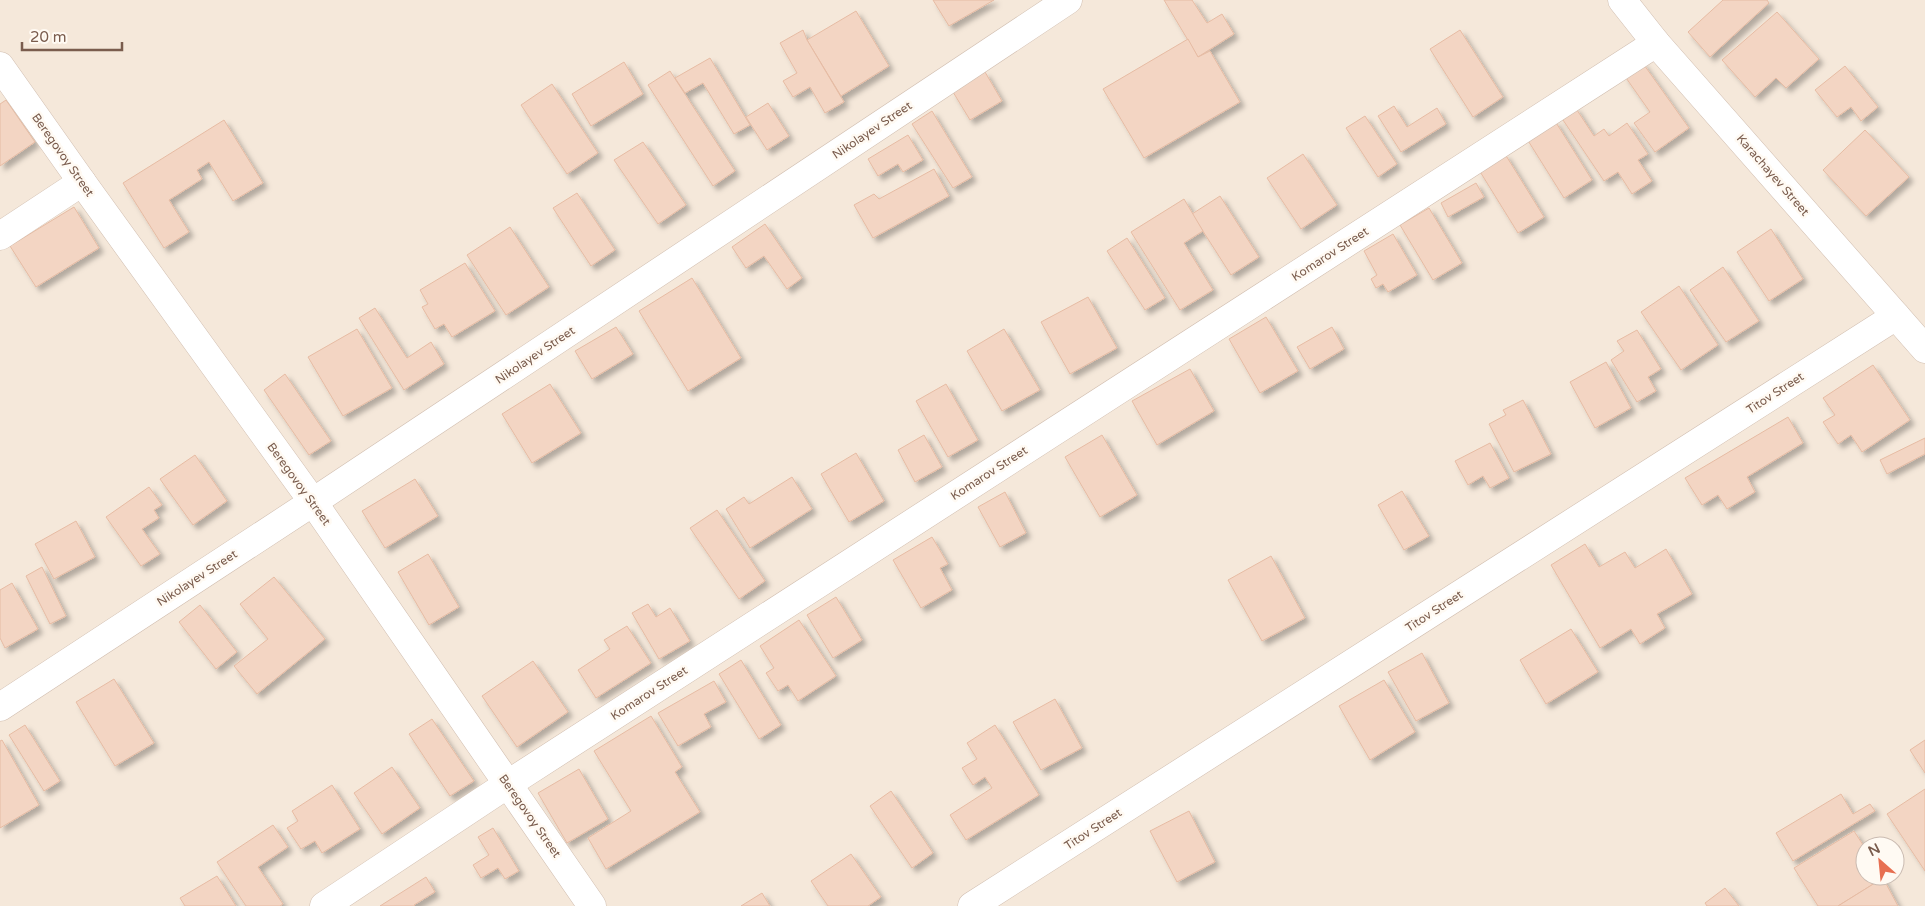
<svg xmlns="http://www.w3.org/2000/svg" width="1925" height="906" font-family="'Varela Round',sans-serif">
  <style>
    .residential { fill: #f5e8da; fill-rule: evenodd }
    .building { fill: #f3d5c3; stroke: #e6bba3; filter: url(#shadow) }
    .lines { fill: none; stroke-linecap: round; stroke-linejoin: round }
    .street-casing { stroke: #d1beb0; stroke-width: 29 }
    .street { stroke: #fff; stroke-width: 28 }
    .labels { text-anchor: middle; stroke-width: 5; stroke-linejoin: round; paint-order: stroke }
    .street-label { font-size: 12px; fill: #7a5c4d; stroke: #fffaf3 }
  </style>
  <defs>
    <filter id="shadow"><feDropShadow dx="4.5" dy="4.5" stdDeviation="2.5" flood-color="#0004"/></filter>
  </defs>
  <rect width="100%" height="100%" fill="#fdf6ec"/>
  <path class="residential" d="M0,0H1925V906H0ZM1865,846H1895V876H1865Z"/>
  <g class="building">
    <path d="M933,0H994L949,26Z"/>
    <path d="M1164,0H1192L1207,23L1222,14L1234,34L1198,57Z"/>
    <path d="M1723,0H1767L1769,3L1710,57L1688,32Z"/>
    <path d="M856,11L889,66L841,96L807,40Z"/>
    <path d="M1777,12L1819,59L1786,88L1776,78L1755,97L1722,60Z"/>
    <path d="M803,30L807,40L844,102L825,113L810,87L793,97L783,81L797,73L780,43Z"/>
    <path d="M1460,30L1503,97L1473,117L1430,49Z"/>
    <path d="M1188,39L1198,57L1210,51L1240,102L1144,158L1103,89Z"/>
    <path d="M710,58L750,125L734,134L703,83L685,93L675,78Z"/>
    <path d="M624,62L643,94L591,126L572,94Z"/>
    <path d="M1642,62L1689,128L1655,152L1634,123L1650,112L1624,75Z"/>
    <path d="M1845,66L1878,107L1861,121L1851,107L1837,117L1815,90Z"/>
    <path d="M670,71L735,171L713,186L648,85Z"/>
    <path d="M985,72L1002,101L970,120L953,92Z"/>
    <path d="M552,84L598,153L567,174L521,105Z"/>
    <path d="M6,100L35,142L0,166V104Z"/>
    <path d="M768,103L789,136L767,150L746,117Z"/>
    <path d="M1394,106L1407,127L1437,108L1446,124L1401,152L1378,116Z"/>
    <path d="M1575,107L1594,136L1604,129L1609,136L1627,123L1648,154L1638,160L1652,181L1632,194L1618,172L1604,181L1561,117Z"/>
    <path d="M932,111L972,177L953,188L912,124Z"/>
    <path d="M1365,116L1397,164L1378,177L1346,128Z"/>
    <path d="M224,120L263,183L233,201L209,162L197,170L202,179L169,200L189,232L164,248L123,183Z"/>
    <path d="M1555,121L1592,180L1564,198L1527,139Z"/>
    <path d="M1865,130L1909,177L1866,216L1823,170Z"/>
    <path d="M908,135L923,160L903,172L898,164L878,176L868,159Z"/>
    <path d="M643,142L686,205L658,224L614,160Z"/>
    <path d="M1303,154L1337,205L1301,229L1267,178Z"/>
    <path d="M1505,154L1544,217L1518,233L1479,170Z"/>
    <path d="M934,169L949,196L873,238L854,205L874,194L879,199Z"/>
    <path d="M1476,183L1484,197L1448,217L1441,203Z"/>
    <path d="M577,193L615,250L591,266L553,208Z"/>
    <path d="M1220,196L1259,257L1231,275L1192,214Z"/>
    <path d="M1184,199L1203,231L1184,243L1213,290L1180,310L1131,232Z"/>
    <path d="M74,207L99,248L36,287L10,246Z"/>
    <path d="M1429,208L1462,263L1433,280L1400,225Z"/>
    <path d="M765,224L802,278L787,289L764,256L746,268L732,247Z"/>
    <path d="M510,227L549,287L506,315L467,255Z"/>
    <path d="M1771,229L1803,279L1769,301L1737,252Z"/>
    <path d="M1393,234L1417,275L1388,292L1383,284L1376,288L1371,279L1377,275L1364,251Z"/>
    <path d="M1127,238L1165,298L1145,310L1107,251Z"/>
    <path d="M465,263L495,311L452,337L444,324L435,329L422,307L428,304L420,290Z"/>
    <path d="M1723,267L1759,321L1726,342L1690,290Z"/>
    <path d="M692,278L741,358L688,391L639,311Z"/>
    <path d="M1679,286L1718,345L1681,370L1641,312Z"/>
    <path d="M1088,297L1117,348L1070,374L1041,322Z"/>
    <path d="M375,308L407,358L431,342L444,364L404,390L359,318Z"/>
    <path d="M1266,317L1298,371L1260,393L1229,339Z"/>
    <path d="M616,327L633,354L592,379L575,351Z"/>
    <path d="M1332,327L1344,349L1310,369L1297,347Z"/>
    <path d="M357,329L392,388L343,416L308,357Z"/>
    <path d="M1004,329L1040,390L1002,411L967,351Z"/>
    <path d="M1637,330L1661,369L1648,377L1656,391L1637,402L1611,360L1624,351L1617,341Z"/>
    <path d="M1606,362L1631,408L1595,428L1570,382Z"/>
    <path d="M1873,365L1910,420L1862,452L1851,435L1838,444L1823,422L1835,415L1823,398Z"/>
    <path d="M1190,369L1214,411L1157,445L1132,401Z"/>
    <path d="M285,374L331,441L309,455L264,390Z"/>
    <path d="M550,384L581,433L532,463L502,414Z"/>
    <path d="M946,384L978,440L948,457L916,401Z"/>
    <path d="M1523,400L1551,454L1514,472L1489,424L1506,415L1503,410Z"/>
    <path d="M1788,417L1803,443L1747,477L1755,492L1727,509L1718,495L1702,505L1685,478Z"/>
    <path d="M924,435L942,467L915,482L898,450Z"/>
    <path d="M1102,435L1137,495L1100,517L1065,457Z"/>
    <path d="M1925,438V454L1887,474L1880,460Z"/>
    <path d="M1490,443L1509,478L1490,488L1483,476L1468,485L1455,461Z"/>
    <path d="M856,453L884,501L849,522L821,474Z"/>
    <path d="M195,455L227,501L193,525L160,479Z"/>
    <path d="M792,477L812,509L750,548L726,509L744,497L749,504Z"/>
    <path d="M415,479L438,516L385,548L362,511Z"/>
    <path d="M149,487L162,505L154,510L159,518L142,529L160,554L141,566L106,517Z"/>
    <path d="M1402,491L1429,536L1404,550L1378,505Z"/>
    <path d="M1005,492L1026,533L1000,547L978,507Z"/>
    <path d="M717,510L765,581L739,599L690,528Z"/>
    <path d="M76,521L95,557L54,579L35,544Z"/>
    <path d="M932,537L948,564L940,568L952,590L921,608L893,560Z"/>
    <path d="M1585,544L1599,567L1625,552L1635,568L1666,549L1692,594L1657,614L1665,628L1640,644L1631,629L1600,648L1551,565Z"/>
    <path d="M428,554L459,607L429,625L398,572Z"/>
    <path d="M1271,556L1305,618L1262,641L1228,580Z"/>
    <path d="M42,567L66,616L50,624L26,576Z"/>
    <path d="M274,577L325,639L257,694L234,666L268,639L240,604Z"/>
    <path d="M12,583L38,629L5,648L0,638V590Z"/>
    <path d="M836,597L862,640L833,658L807,615Z"/>
    <path d="M648,604L656,617L670,608L690,641L659,659L632,613Z"/>
    <path d="M200,605L237,652L216,669L179,622Z"/>
    <path d="M799,620L836,676L798,701L788,685L778,691L766,673L774,668L760,646Z"/>
    <path d="M627,626L651,663L596,698L578,670L610,649L604,640Z"/>
    <path d="M1571,629L1598,672L1546,704L1520,660Z"/>
    <path d="M1422,653L1449,703L1416,721L1388,672Z"/>
    <path d="M741,660L781,725L759,739L719,674Z"/>
    <path d="M533,661L568,712L517,747L482,696Z"/>
    <path d="M114,679L154,743L115,766L76,702Z"/>
    <path d="M1384,680L1415,732L1370,760L1339,706Z"/>
    <path d="M714,681L726,702L704,714L711,727L678,746L658,713Z"/>
    <path d="M1055,699L1082,748L1041,770L1013,722Z"/>
    <path d="M651,716L682,767L675,772L700,812L606,869L588,838L631,811L594,751Z"/>
    <path d="M432,719L474,781L450,796L409,734Z"/>
    <path d="M25,725L60,781L44,791L9,735Z"/>
    <path d="M995,725L1039,795L966,840L950,815L992,788L985,777L973,785L962,768L977,759L967,743Z"/>
    <path d="M2,740L39,805L0,828V741Z"/>
    <path d="M1925,740V773L1910,750Z"/>
    <path d="M392,767L420,808L382,834L354,793Z"/>
    <path d="M579,769L608,819L567,843L538,793Z"/>
    <path d="M332,785L360,829L322,853L315,841L301,849L287,828L298,821L292,811Z"/>
    <path d="M1925,789V871L1887,814Z"/>
    <path d="M891,791L933,853L912,868L870,806Z"/>
    <path d="M1841,794L1853,814L1870,804L1875,811L1793,861L1776,833Z"/>
    <path d="M1189,811L1215,862L1177,882L1150,831Z"/>
    <path d="M273,825L288,847L258,867L283,904L280,906H246L217,862Z"/>
    <path d="M493,828L519,871L505,879L498,868L481,878L473,865L489,855L478,837Z"/>
    <path d="M1854,831L1865,848V876H1882L1883,878L1838,906H1818L1794,868Z"/>
    <path d="M851,854L881,897L868,906H828L811,881Z"/>
    <path d="M217,876L236,906H185L180,898Z"/>
    <path d="M426,877L435,892L414,905L415,906H380Z"/>
    <path d="M1883,878L1898,906H1838Z"/>
    <path d="M1725,888L1739,906H1707L1705,903Z"/>
    <path d="M762,893L770,906H741Z"/>
  </g>
  <g class="lines">
    <defs>
      <g id="street">
        <path d="M1622,0L1656,43L1925,349"/>
        <path d="M0,66L82,182L313,502L592,906"/>
        <path d="M0,236L82,182"/>
        <path d="M0,707L313,502L1068,0"/>
        <path d="M324,906L508,784L1656,43"/>
        <path d="M972,906L1896,316"/>
      </g>
    </defs>
    <use href="#street" class="street-casing"/>
    <use href="#street" class="street"/>
  </g>
  <g class="labels">
    <g class="street-label">
      <text transform="translate(872 130) rotate(-34)" y="4">Nikolayev Street</text>
      <text transform="translate(63 155) rotate(55)" y="4">Beregovoy Street</text>
      <text transform="translate(1773 175) rotate(49)" y="4">Karachayev Street</text>
      <text transform="translate(1330 254) rotate(-33)" y="4">Komarov Street</text>
      <text transform="translate(535 355) rotate(-34)" y="4">Nikolayev Street</text>
      <text transform="translate(1775 393) rotate(-33)" y="4">Titov Street</text>
      <text transform="translate(989 473) rotate(-33)" y="4">Komarov Street</text>
      <text transform="translate(299 484) rotate(54)" y="4">Beregovoy Street</text>
      <text transform="translate(197 578) rotate(-33)" y="4">Nikolayev Street</text>
      <text transform="translate(1434 611) rotate(-33)" y="4">Titov Street</text>
      <text transform="translate(649 693) rotate(-33)" y="4">Komarov Street</text>
      <text transform="translate(530 816) rotate(55)" y="4">Beregovoy Street</text>
      <text transform="translate(1093 829) rotate(-33)" y="4">Titov Street</text>
    </g>
  </g>
  <g transform="translate(1880 861) rotate(333)"><circle r="24" fill="#fffaf3" stroke="#cabbb1"/>
  <path d="M0-4L9 19L0 12L-9 19Z" fill="#e76f51"/>
  <text y="-8" font-size="14" font-weight="bold" text-anchor="middle" fill="#7a5c4d">N</text>
  </g>
  <path d="M22 42v8h100v-8" fill="none" stroke="#7a5c4d" stroke-width="2.5"/>
  <text x="30" y="42" font-size="15" fill="#7a5c4d" stroke="#fffaf3" stroke-width="4" paint-order="stroke">20 m</text>
</svg>
